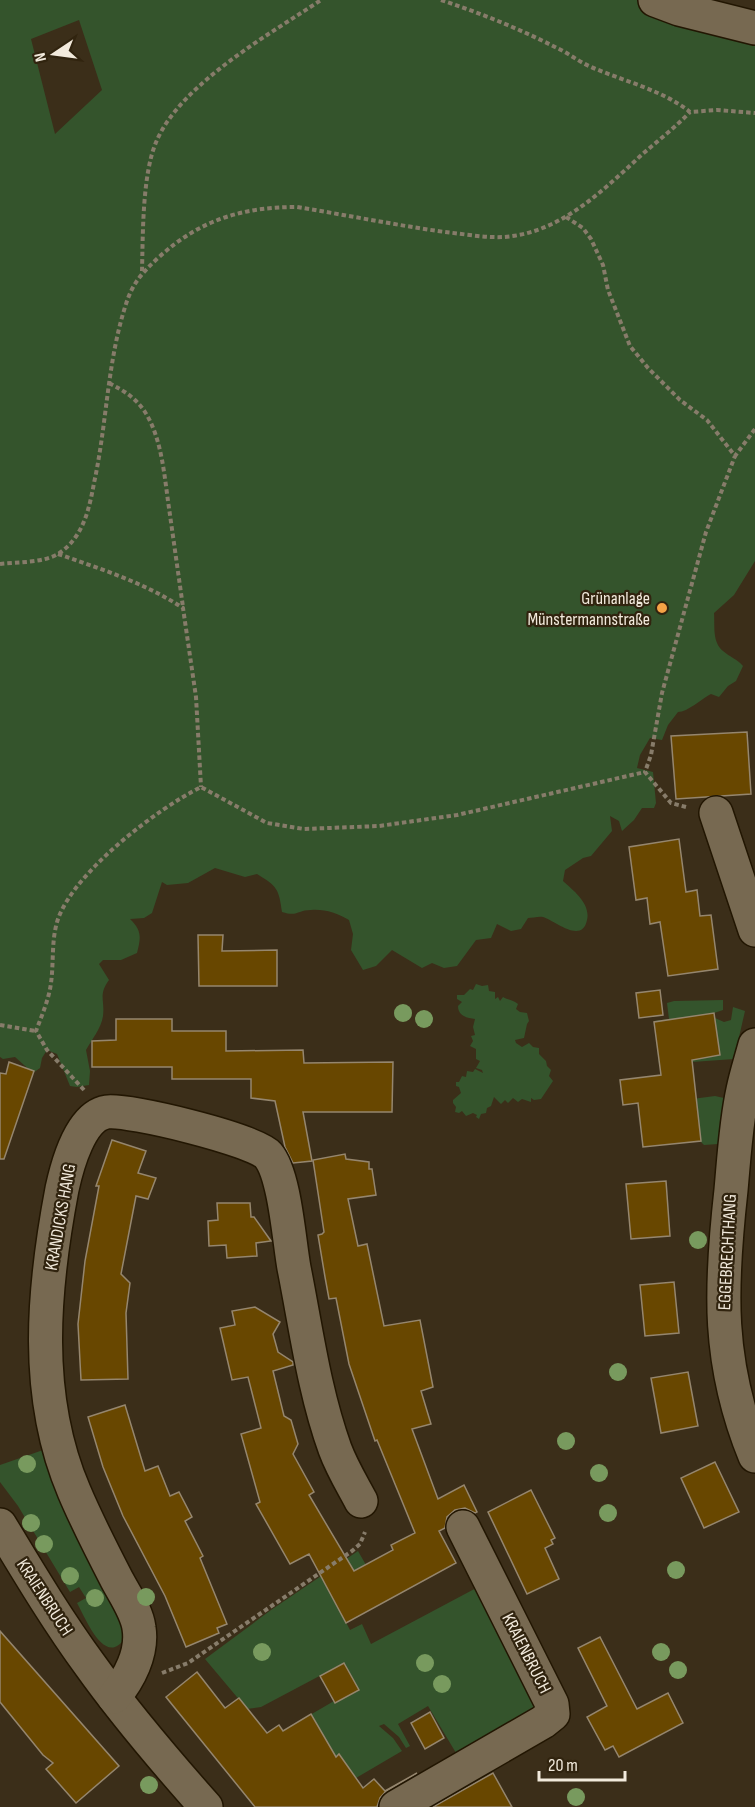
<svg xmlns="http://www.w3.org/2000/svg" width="755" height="1807" font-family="'Sofia Sans Condensed',sans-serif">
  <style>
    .green { fill: #34542c; fill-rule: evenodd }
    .building { fill: #684700; stroke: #95866e; stroke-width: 1.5 }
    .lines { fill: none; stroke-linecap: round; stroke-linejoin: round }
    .minor-casing { stroke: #221602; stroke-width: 36 }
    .path { stroke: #877c6a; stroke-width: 4; stroke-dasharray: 4.5 3; stroke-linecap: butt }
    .minor { stroke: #776951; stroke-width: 33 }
    .tree { fill: #789a5e }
    .poi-dot { fill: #f5a346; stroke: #31240f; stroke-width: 2 }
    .labels { text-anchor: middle; stroke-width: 4.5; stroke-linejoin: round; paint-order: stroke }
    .poi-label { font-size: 18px; fill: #f2eadc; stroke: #31240f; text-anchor: end }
    .street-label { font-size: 18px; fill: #f2eadc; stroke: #31240f }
  </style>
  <rect width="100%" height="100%" fill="#3b2e19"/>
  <g class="green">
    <path d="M0,0H641L755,35V561L734,595L714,613C715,626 712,642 723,651C730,657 737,659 743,666L736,681L728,686L719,697L711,694C701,699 688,712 678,712L668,725L662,740L650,738L640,755L637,768L653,772L656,803L654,808H642L634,820L622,831L619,821L610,816L612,831L591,856L583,858L565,870L563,881C574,891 591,904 587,920C582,945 554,920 543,917C539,916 532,918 528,918L521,929L511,931L497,924L491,938L476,940L457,966L444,968L432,963L422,968L392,950L376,966L363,970L351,950L353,934L349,920C337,913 325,909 311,910C297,910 298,917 282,912C279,889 277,886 257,874L245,877L215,868L188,883L167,885L162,882L152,913L144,918L130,919C142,931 141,937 137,953L121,960H103L99,964L109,980C98,995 105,1000 103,1016C101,1029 92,1039 86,1050L90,1071L89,1085L77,1087L70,1086L57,1054L47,1050L42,1058L40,1068L33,1073L15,1057L3,1059L0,1057ZM79,20L102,90L55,134L31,39Z"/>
    <path d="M476,984L482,986L488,985L489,991L495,992V999L498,997L500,1001L503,997C508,1000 513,1000 518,1004L516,1009L520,1012L527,1013L529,1021L527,1024L524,1038L515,1040L516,1043L522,1047L529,1043L533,1047L539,1048V1054L546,1061L547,1066L551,1070L549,1076L553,1081L541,1099L534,1100L531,1098V1102L522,1099L518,1102L513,1098L508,1103L505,1100L501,1104L494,1097L491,1106L487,1108L486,1113L481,1114L479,1119L476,1117L477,1115L473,1113L466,1116L462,1111L459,1113L455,1112L456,1107L453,1103V1100L461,1093L459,1087L456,1086V1082H459L462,1076L466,1077L467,1071L473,1072L475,1069L483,1073L482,1070L476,1068L480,1061L476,1059V1049L470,1046L473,1041L471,1036L475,1035L473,1027L475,1019C467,1018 458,1016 458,1006L462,1002L457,999V995H464L470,989L473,990Z"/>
    <path d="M723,1000V1010L714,1013L715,1018L724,1022L731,1020L733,1007L745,1011L734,1059L692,1062V1059L659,1064L654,1021L669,1019L667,1003L674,1001Z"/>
    <path d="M715,1096L724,1098L726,1101L718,1144L704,1145L700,1141L643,1147L638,1106Z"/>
    <path d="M46,1449L124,1621L125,1638C105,1668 86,1619 77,1603L86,1598L79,1587L70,1592L18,1506L0,1482V1465Z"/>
    <path d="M358,1551L366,1565L327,1585L350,1630L362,1624L371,1644L480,1586L543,1708L462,1763L428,1706L398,1724L410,1746L406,1748L399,1737L384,1724L379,1726L393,1738L402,1751L356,1778L339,1754L336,1756L310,1715L334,1701L344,1663L261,1707L247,1709L205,1659L271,1610Z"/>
  </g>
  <g class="building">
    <path d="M747,732L751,794L676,799L671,736Z"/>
    <path d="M679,839L686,892L697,890L700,916L711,915L718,969L668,976L660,922L650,924L647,898L636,900L629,847Z"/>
    <path d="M198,935H223L222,951L277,950V986H199Z"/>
    <path d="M660,990L663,1015L639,1018L636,993Z"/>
    <path d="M714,1013L720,1055L692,1060L701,1141L643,1147L638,1103L623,1105L620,1080L661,1075L654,1022Z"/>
    <path d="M116,1019H172V1031H226V1051L303,1050L304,1063L393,1062L392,1112H303L312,1161L293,1163L285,1147L275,1101L251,1098V1079H172V1067H92V1041L116,1040Z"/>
    <path d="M9,1062L34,1071L4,1159H0V1073L6,1074Z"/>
    <path d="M112,1140L146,1151L138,1173L156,1178L148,1199L136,1196L121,1274L130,1283L126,1313L128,1379L81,1380L78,1324L85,1261L99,1186H96Z"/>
    <path d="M345,1154L346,1159L369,1162V1169H372L376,1195L348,1199L358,1246L367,1244L384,1326L420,1320L433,1387L421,1391L431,1424L412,1429L438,1499L464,1485L477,1512L475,1513L465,1508L455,1510L447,1517L445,1528L439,1531L456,1563L346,1623L309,1554L290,1564L256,1504L260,1502L241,1434L261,1428L248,1377L232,1380L220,1328L235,1325L232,1311L255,1307L280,1322L273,1334L278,1352L293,1362V1365L273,1371L284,1416L291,1420L298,1444L293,1454L314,1492L309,1495L354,1571L393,1550L391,1545L415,1533L377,1440L375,1441L349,1364L336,1298L329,1299L325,1277L318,1235L322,1234L324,1232L313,1160Z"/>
    <path d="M666,1181L670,1236L631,1239L626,1184Z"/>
    <path d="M217,1203H250L251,1217H254L271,1241L256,1243L257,1256L227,1258L226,1245L209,1246L208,1221L218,1220Z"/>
    <path d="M674,1282L679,1333L645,1336L640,1285Z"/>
    <path d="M688,1372L698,1426L661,1433L651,1378Z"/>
    <path d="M125,1405L145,1471L158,1466L170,1496L179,1492L192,1517L185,1521L203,1556L200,1558L227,1624L217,1628L219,1633L186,1647L165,1596L123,1516L103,1467L88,1417Z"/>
    <path d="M715,1462L739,1512L704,1528L681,1478Z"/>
    <path d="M531,1490L555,1538L551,1540L553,1544L545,1548L559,1579L527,1594L488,1512Z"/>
    <path d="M0,1631L119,1766L76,1803L46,1769L53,1763L43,1755L0,1702Z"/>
    <path d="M600,1637L637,1709L668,1693L683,1723L619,1757L613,1746L605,1750L587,1717L607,1706L578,1648Z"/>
    <path d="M344,1663L359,1690L335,1703L320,1676Z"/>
    <path d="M197,1672L225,1708L239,1698L267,1733L279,1725L283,1731L311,1714L336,1757L339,1754L363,1788L374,1779L385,1791L417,1773L386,1791L380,1798L377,1807H255L166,1697Z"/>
    <path d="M430,1712L444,1738L425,1749L411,1723Z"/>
    <path d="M493,1773L512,1807H433Z"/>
  </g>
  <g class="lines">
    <defs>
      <g id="minor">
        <path d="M655,0L679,9L755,28"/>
        <path d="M716,813L755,930"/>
        <path d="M755,1045C751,1060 746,1075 743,1090C736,1122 734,1157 731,1190C720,1288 717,1363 755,1456"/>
        <path d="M0,1525C29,1573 57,1620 90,1665C125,1714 166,1762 206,1807"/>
        <path d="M114,1697C129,1679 143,1653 139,1628C137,1612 125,1595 117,1580C102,1551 87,1522 74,1491C33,1395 43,1289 62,1189C67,1166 80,1116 107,1112C129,1109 255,1140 268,1155C285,1175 289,1241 294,1268C306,1328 314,1391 335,1449C342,1468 352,1484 361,1501"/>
        <path d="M396,1807L543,1722L553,1714L552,1704L463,1527"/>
      </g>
    </defs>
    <use href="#minor" class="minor-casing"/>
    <g class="path">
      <path d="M441,0C480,13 520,29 557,48C568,53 578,61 589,66C622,81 661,89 690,112L717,110L755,113"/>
      <path d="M566,217L583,228L591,239L603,265L608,290L630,346L648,368L680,400L707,420L735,456L755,429"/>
      <path d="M142,271C143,235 142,173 157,140C182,83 270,34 321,0"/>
      <path d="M109,383C124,391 135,397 145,412C161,437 164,472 168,501C173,536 178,572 183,607"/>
      <path d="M58,554C101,569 145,583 183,608L196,697L201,787"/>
      <path d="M0,564C18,562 42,563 58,554C83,538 89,510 94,483C107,424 107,362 126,304C133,282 143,272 159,257C200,220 242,207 297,207C346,215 395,225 445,232C464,234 485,238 504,237C558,233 598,195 635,161C653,144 673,130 690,112"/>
      <path d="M686,807L671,803L645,772L651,755L662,693L706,532L735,456"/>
      <path d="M0,1025L36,1031"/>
      <path d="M84,1090L47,1050L36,1031C42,1015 49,999 51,983C54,961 51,940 58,919C75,871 157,809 201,787L267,823L304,829L379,826L457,815L645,772"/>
      <path d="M162,1673L188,1663L352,1551L360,1544L365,1532"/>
    </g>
    <use href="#minor" class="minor"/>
  </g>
  <g class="tree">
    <circle cx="403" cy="1013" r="9"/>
    <circle cx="424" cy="1019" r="9"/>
    <circle cx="698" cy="1240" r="9"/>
    <circle cx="618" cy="1372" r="9"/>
    <circle cx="566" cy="1441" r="9"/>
    <circle cx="27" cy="1464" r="9"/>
    <circle cx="599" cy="1473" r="9"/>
    <circle cx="608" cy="1513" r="9"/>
    <circle cx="31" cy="1523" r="9"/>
    <circle cx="44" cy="1544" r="9"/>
    <circle cx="676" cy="1570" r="9"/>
    <circle cx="70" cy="1576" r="9"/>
    <circle cx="146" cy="1597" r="9"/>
    <circle cx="95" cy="1598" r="9"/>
    <circle cx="262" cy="1652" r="9"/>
    <circle cx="661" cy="1652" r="9"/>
    <circle cx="425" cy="1663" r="9"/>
    <circle cx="678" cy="1670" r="9"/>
    <circle cx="442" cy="1684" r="9"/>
    <circle cx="149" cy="1785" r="9"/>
    <circle cx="576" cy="1797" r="9"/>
  </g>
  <circle class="poi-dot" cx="662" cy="608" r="6"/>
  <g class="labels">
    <g class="poi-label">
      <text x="650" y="604">Grünanlage<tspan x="650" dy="21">Münstermannstraße</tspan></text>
    </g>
    <g class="street-label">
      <text transform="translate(60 1217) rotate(-80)" y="6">KRANDICKS HANG</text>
      <text transform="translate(727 1252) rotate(-87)" y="6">EGGEBRECHTHANG</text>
      <text transform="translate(45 1597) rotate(57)" y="6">KRAIENBRUCH</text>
      <text transform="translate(527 1653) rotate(63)" y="6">KRAIENBRUCH</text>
    </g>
  </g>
  <g transform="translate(54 54) rotate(257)" stroke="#31240f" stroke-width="4.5" paint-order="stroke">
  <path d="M0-4.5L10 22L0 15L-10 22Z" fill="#f2eadc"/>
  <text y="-9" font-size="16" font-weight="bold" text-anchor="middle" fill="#f2eadc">N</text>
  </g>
  <path d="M539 1771v9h86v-9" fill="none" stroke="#f2eadc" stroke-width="3"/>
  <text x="548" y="1771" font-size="18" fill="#f2eadc" stroke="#31240f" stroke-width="4.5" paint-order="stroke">20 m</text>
</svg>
